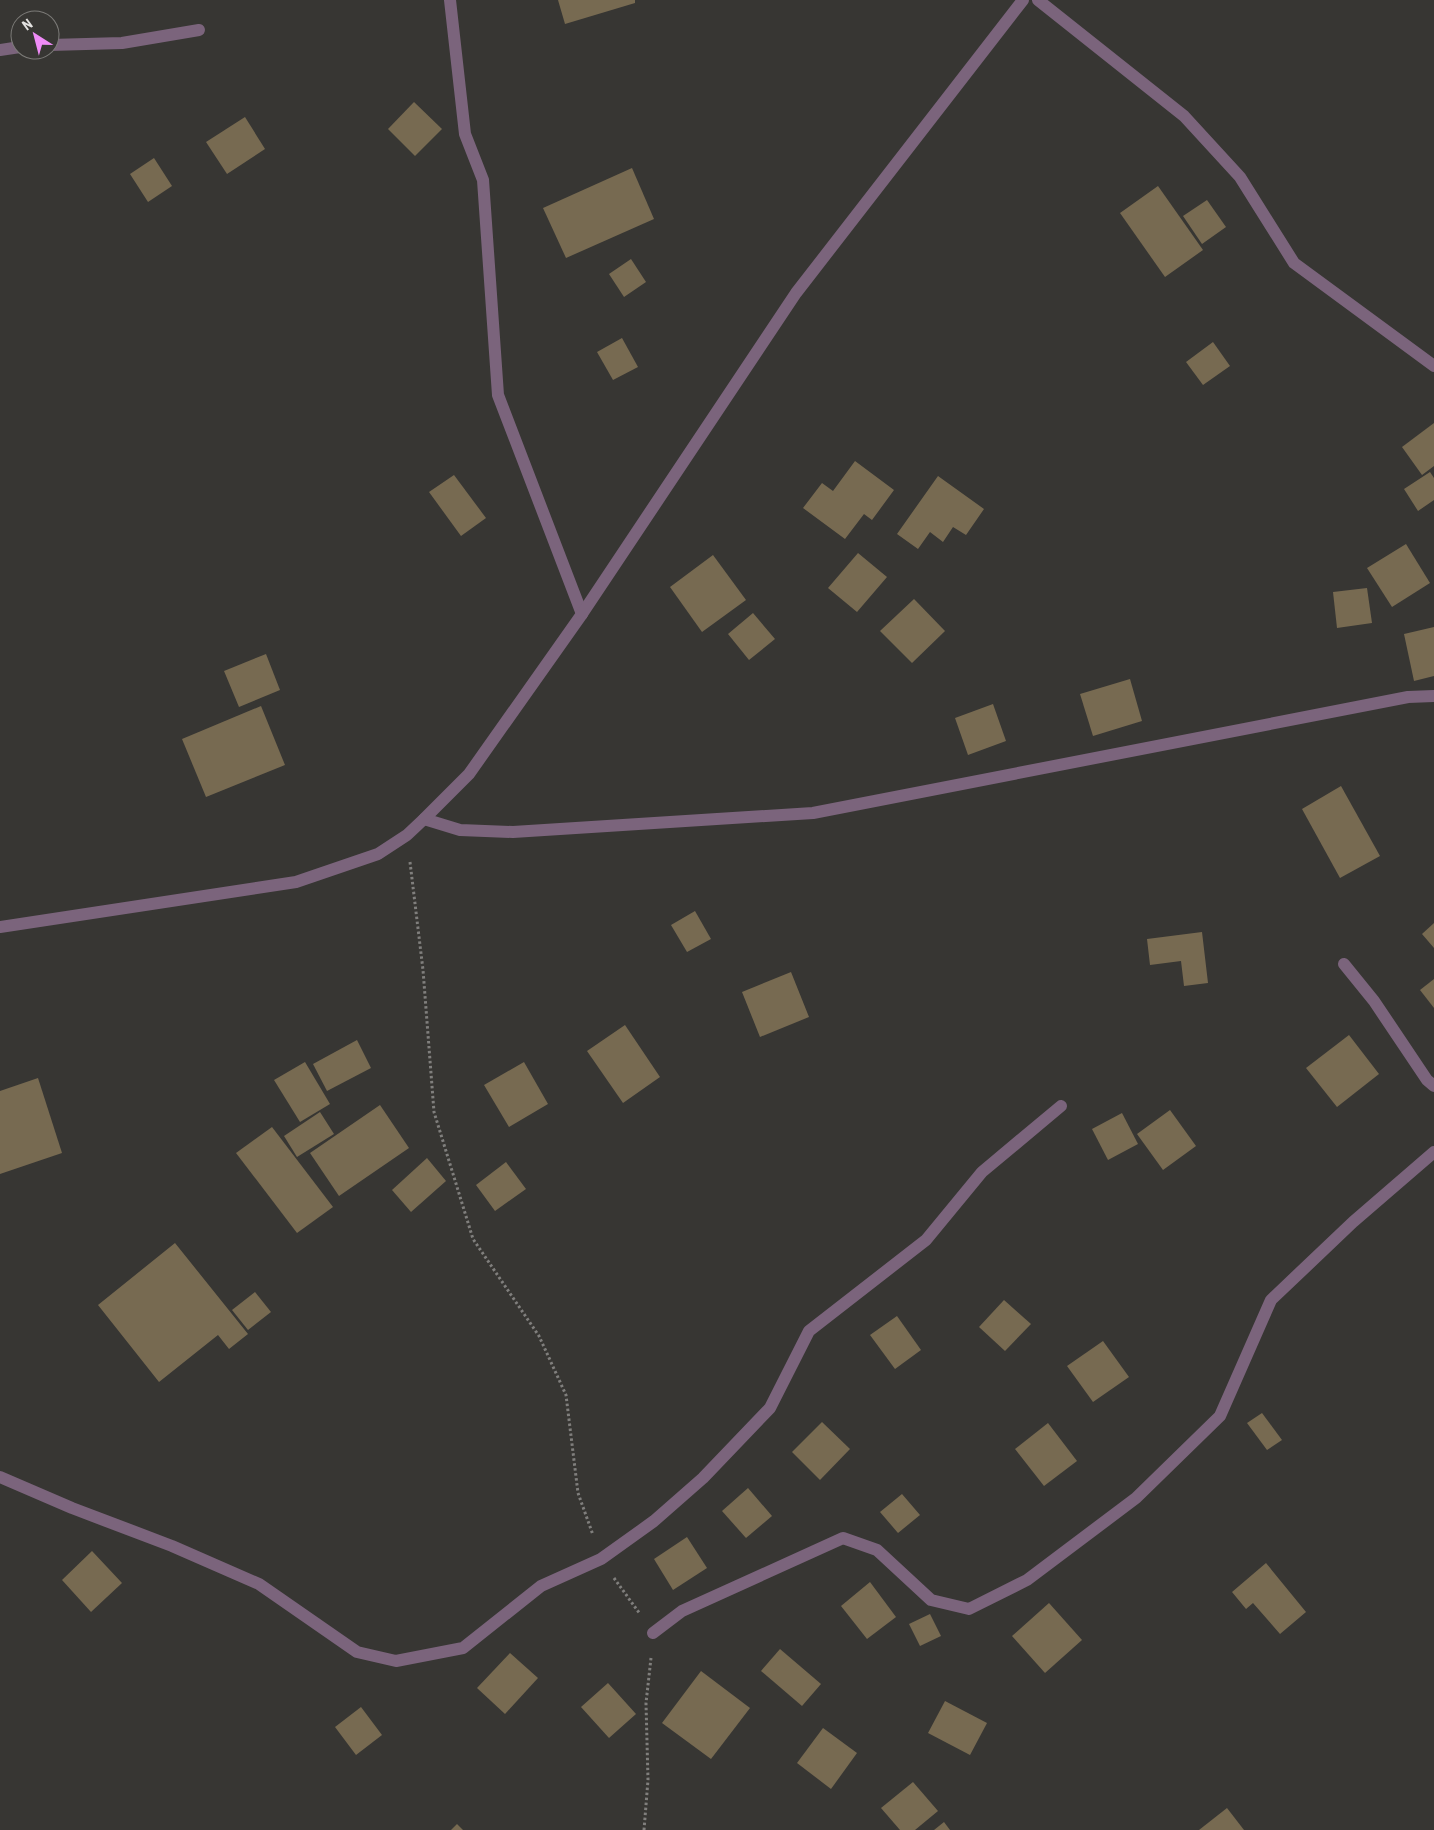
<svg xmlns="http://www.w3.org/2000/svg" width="1434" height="1830" font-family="'Roboto Condensed',sans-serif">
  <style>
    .building { fill: #776a51 }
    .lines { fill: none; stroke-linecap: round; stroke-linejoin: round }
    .path { stroke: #807f7d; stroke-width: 3; stroke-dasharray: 2.5 2.5; stroke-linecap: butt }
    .minor { stroke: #7b647c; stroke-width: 12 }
    .tertiary { stroke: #7b647c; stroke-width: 12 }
  </style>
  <rect width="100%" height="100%" fill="#373633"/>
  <g class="building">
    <path d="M558,0H635V3L565,24Z"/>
    <path d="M414,102L442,129L415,156L388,129Z"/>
    <path d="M245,117L265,149L227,174L206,142Z"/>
    <path d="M154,158L172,186L148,202L130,174Z"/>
    <path d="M632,168L654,219L566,258L543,208Z"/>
    <path d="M1158,186L1203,250L1165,277L1120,213Z"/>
    <path d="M1207,200L1226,227L1202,244L1183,216Z"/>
    <path d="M631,259L646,282L624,297L609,274Z"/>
    <path d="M622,338L638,367L613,380L597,352Z"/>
    <path d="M1213,342L1230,366L1203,385L1186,362Z"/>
    <path d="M1434,423V466L1422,475L1402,447Z"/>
    <path d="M855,461L894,490L872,520L864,514L845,539L803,508L822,483L833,491Z"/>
    <path d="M1430,472L1434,478V500L1418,511L1404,489Z"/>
    <path d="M454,475L486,518L461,536L429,492Z"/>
    <path d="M938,476L984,509L966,535L953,527L943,542L930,532L918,549L897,534Z"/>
    <path d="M1406,544L1430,583L1392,607L1367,568Z"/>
    <path d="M858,553L887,577L857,612L828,588Z"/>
    <path d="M713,555L746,600L702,632L670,587Z"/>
    <path d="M1367,588L1372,623L1337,628L1333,592Z"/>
    <path d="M914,599L945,631L912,663L880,631Z"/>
    <path d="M753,613L775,639L749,660L728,634Z"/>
    <path d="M1434,627V676L1414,681L1404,634Z"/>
    <path d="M266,654L280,690L239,707L224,671Z"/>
    <path d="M1130,679L1142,721L1093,736L1080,694Z"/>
    <path d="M993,704L1006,741L968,755L955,718Z"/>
    <path d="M261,706L285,765L206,797L182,739Z"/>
    <path d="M1341,786L1380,856L1340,878L1302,809Z"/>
    <path d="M695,911L711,939L687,952L671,925Z"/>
    <path d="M1434,923V948L1422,934Z"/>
    <path d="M1202,932L1208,983L1184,986L1181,961L1150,965L1147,939Z"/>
    <path d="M791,972L809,1017L760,1037L742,992Z"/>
    <path d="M1434,979V1008L1420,990Z"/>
    <path d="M625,1025L660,1077L623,1103L587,1051Z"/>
    <path d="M1349,1035L1379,1074L1337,1107L1306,1068Z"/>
    <path d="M357,1040L371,1068L327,1091L313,1064Z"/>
    <path d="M305,1062L330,1104L300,1122L274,1080Z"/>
    <path d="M524,1062L548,1104L509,1127L484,1085Z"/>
    <path d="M38,1078L62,1153L0,1174V1091Z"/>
    <path d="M380,1105L409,1148L339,1196L310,1153Z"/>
    <path d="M1170,1110L1196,1146L1163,1170L1137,1134Z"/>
    <path d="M320,1112L334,1134L297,1157L284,1136Z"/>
    <path d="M1122,1113L1138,1144L1108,1160L1092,1129Z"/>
    <path d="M272,1127L333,1207L297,1233L236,1153Z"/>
    <path d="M427,1158L446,1181L411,1212L392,1190Z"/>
    <path d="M506,1162L526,1189L495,1211L476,1185Z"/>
    <path d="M175,1243L248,1334L229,1349L218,1335L159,1382L98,1305Z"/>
    <path d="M255,1292L271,1312L248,1330L232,1310Z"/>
    <path d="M1004,1300L1031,1324L1005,1351L979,1327Z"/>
    <path d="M897,1316L921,1350L895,1369L870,1335Z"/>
    <path d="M1103,1341L1129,1377L1093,1402L1067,1366Z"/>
    <path d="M1262,1413L1282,1440L1267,1450L1247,1423Z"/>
    <path d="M822,1422L850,1449L820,1480L792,1452Z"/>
    <path d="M1048,1423L1077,1461L1044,1486L1015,1449Z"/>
    <path d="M748,1488L772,1516L746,1538L722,1511Z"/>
    <path d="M902,1494L920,1515L898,1533L880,1512Z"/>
    <path d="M687,1537L707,1568L673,1590L654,1559Z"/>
    <path d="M92,1551L122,1583L91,1612L62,1580Z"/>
    <path d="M1266,1563L1306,1612L1280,1634L1253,1603L1246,1609L1232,1592Z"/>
    <path d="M870,1582L896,1617L867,1639L841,1606Z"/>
    <path d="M1049,1603L1082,1640L1045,1673L1012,1636Z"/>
    <path d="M930,1614L941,1636L920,1646L909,1624Z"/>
    <path d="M780,1649L821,1684L802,1706L761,1671Z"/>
    <path d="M510,1653L538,1678L505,1714L477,1688Z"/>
    <path d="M701,1671L750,1708L711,1759L662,1723Z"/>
    <path d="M608,1683L636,1714L609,1738L581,1707Z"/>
    <path d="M945,1701L987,1723L970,1755L928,1733Z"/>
    <path d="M361,1707L382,1735L356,1755L335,1727Z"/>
    <path d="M823,1728L857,1753L831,1789L797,1763Z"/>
    <path d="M913,1782L938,1811L915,1830H900L881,1808Z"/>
    <path d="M1227,1808L1244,1830H1199Z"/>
    <path d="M944,1822L950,1830H934Z"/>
    <path d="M457,1824L463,1830H451Z"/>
  </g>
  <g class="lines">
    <g class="path">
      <path d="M410,862L423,970L434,1112L473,1239L539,1336L566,1395L578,1493L593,1535"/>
      <path d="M614,1578L640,1614"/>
      <path d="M644,1830L648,1780L646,1703L651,1658"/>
    </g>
    <g class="minor">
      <path d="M450,0L465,134L483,180L498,395L582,614"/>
      <path d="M1038,0L1184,116L1240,177L1294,263L1434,366"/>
      <path d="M50,45L122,43L199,30"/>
      <path d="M0,50L20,47"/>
      <path d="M424,819L460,830L513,832L813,813L1408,697L1434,696"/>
      <path d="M1344,964L1374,1001L1427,1080L1434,1086"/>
      <path d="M0,1477L72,1508L172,1546L259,1584L357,1652L396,1661L463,1648L541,1586L601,1559L654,1521L703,1478L770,1408L809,1331L926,1240L982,1172L1061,1106"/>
      <path d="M653,1633L682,1611L843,1538L877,1550L931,1600L969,1609L1027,1580L1136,1498L1220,1416L1271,1300L1353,1222L1434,1152"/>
    </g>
    <path class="tertiary" d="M0,927L296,882L378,854L407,835L424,819L469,774L582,614L796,293L1023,0"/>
  </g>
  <g transform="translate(35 35) rotate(324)"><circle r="24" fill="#373633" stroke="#7c7b78"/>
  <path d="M0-4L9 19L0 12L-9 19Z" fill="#ef8bf7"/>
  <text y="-8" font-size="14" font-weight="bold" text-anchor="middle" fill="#e3e2e0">N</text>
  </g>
</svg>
